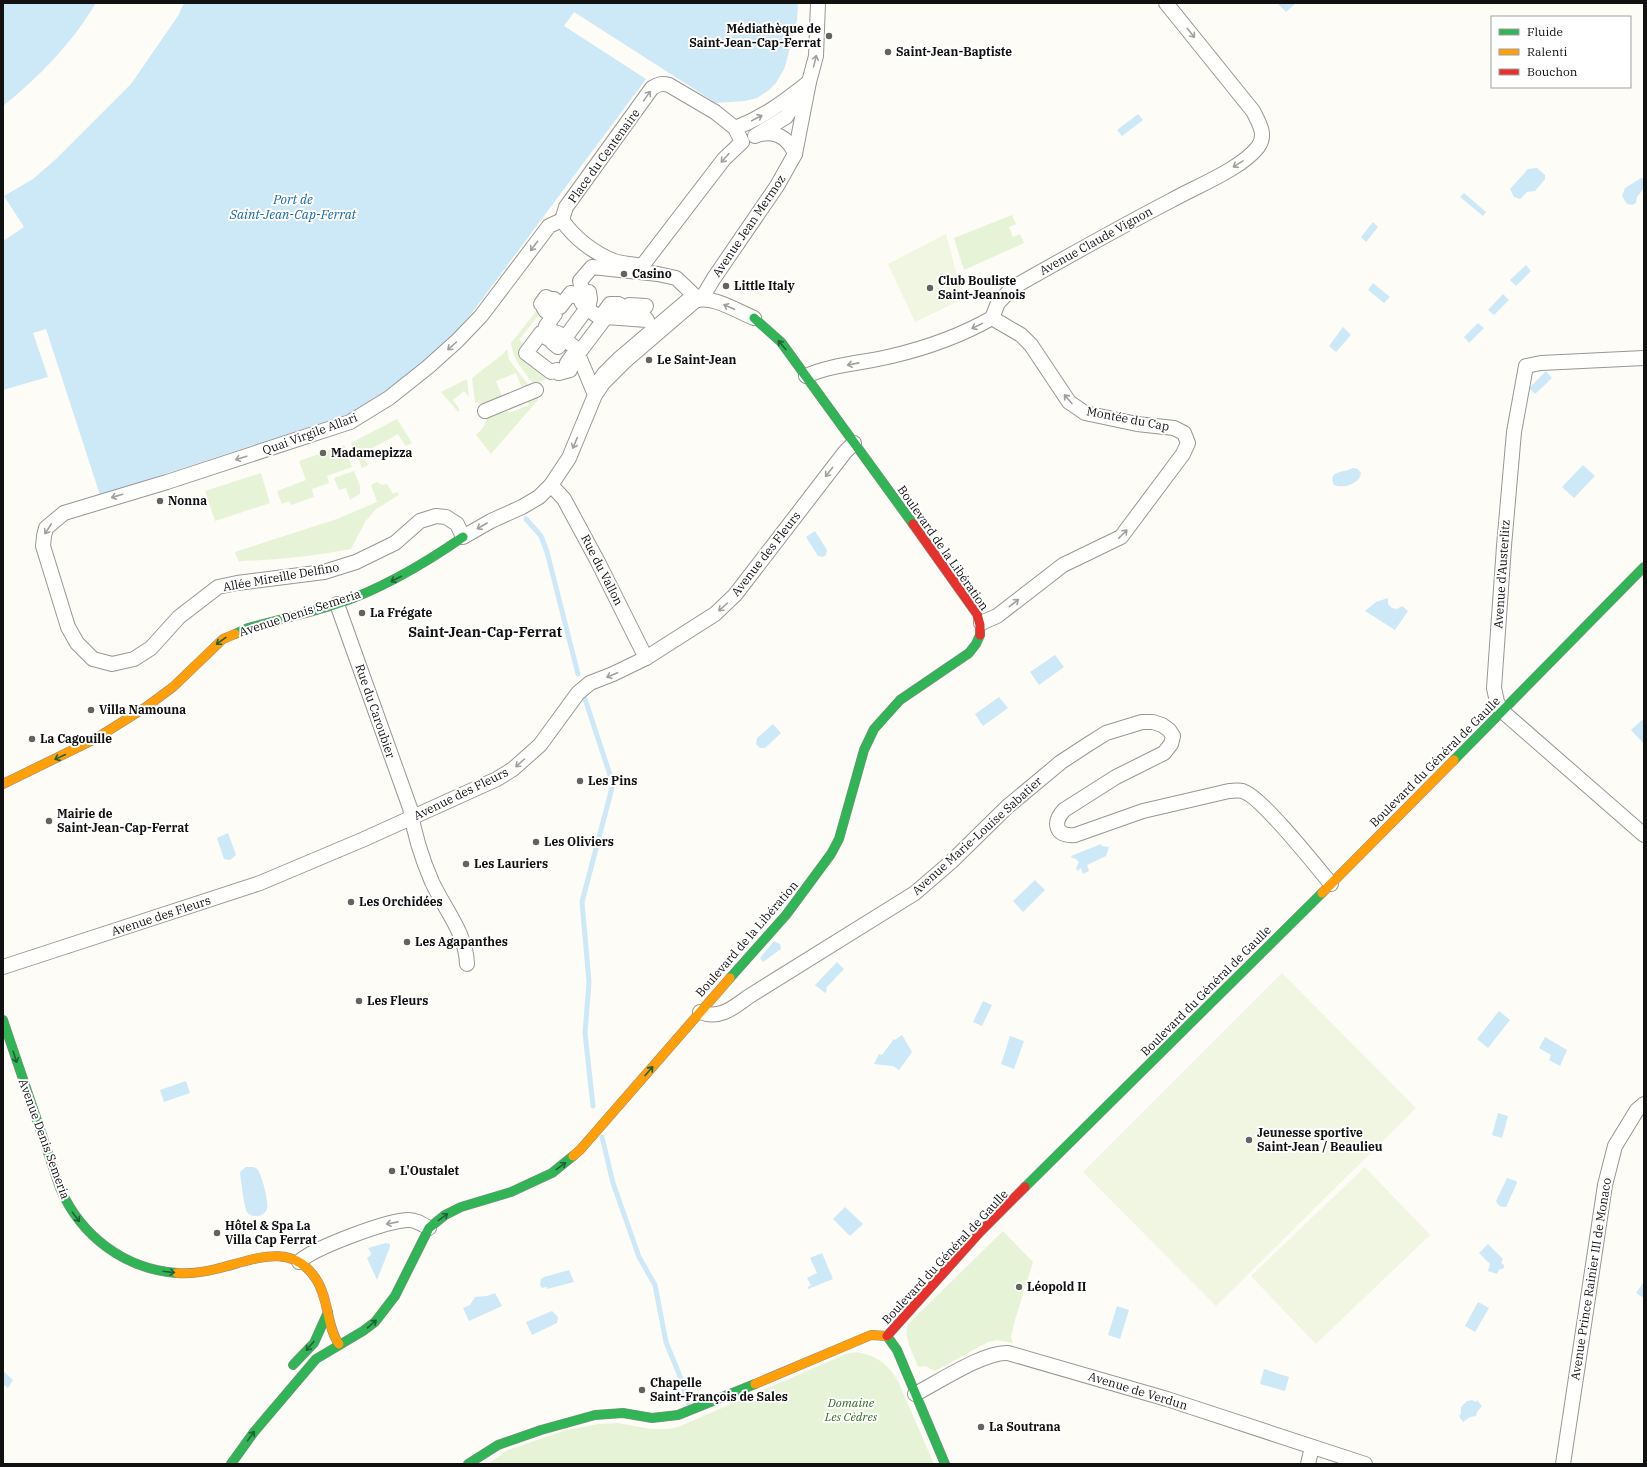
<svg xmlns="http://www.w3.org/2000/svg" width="1647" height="1467" font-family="'IBM Plex Serif',serif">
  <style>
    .green { fill: #e7f3d7 }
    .pitch { fill: #f0f6e1 }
    .water { fill: #cde8f7 }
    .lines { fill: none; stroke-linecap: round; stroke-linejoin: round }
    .stream { stroke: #cde8f7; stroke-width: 5 }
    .street-casing { stroke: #979795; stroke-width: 16 }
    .fast-casing { stroke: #8e8d8b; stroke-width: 10 }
    .slow-casing { stroke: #8e8d8b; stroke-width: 10 }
    .jam-casing { stroke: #8e8d8b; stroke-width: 10 }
    .street { stroke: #fffffe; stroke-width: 14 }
    .fast { stroke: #30b455; stroke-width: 9 }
    .slow { stroke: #ff9f0a; stroke-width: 9 }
    .jam { stroke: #e5322d; stroke-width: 9 }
    .oneway { stroke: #a0a09f }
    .oneway2 { stroke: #206233 }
    .poi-dot { fill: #646362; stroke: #fff; stroke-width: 1.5 }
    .labels { text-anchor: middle; stroke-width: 4; stroke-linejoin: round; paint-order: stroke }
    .poi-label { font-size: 12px; font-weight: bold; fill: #111; stroke: #fff; text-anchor: start }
    .street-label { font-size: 12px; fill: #111; stroke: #fff }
    .park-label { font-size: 12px; font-style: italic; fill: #2f6b1f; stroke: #fff }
    .water-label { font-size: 13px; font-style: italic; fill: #1768a6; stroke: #fff }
    .quarter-label { font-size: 14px; font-weight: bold; fill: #111; stroke: #fff }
  </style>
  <rect width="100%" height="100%" fill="#fdfcf7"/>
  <g class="green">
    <path d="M1012,215L1016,224L1009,227L1013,237L1020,234L1024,243L964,270L954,238Z"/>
    <path d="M538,309L541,312L519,340L527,347L519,357L546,379L534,384C523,370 514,362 511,343Z"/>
    <path d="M507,349L509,360L530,387L523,391L516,373L496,381L503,399L484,407L479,403L475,402L472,378L503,354Z"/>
    <path d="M467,379L469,397L464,391L453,400L460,410L458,412L441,392Z"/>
    <path d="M538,394V400L491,454L476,435C483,428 487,424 486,414L506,405L509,413L529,405L526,398Z"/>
    <path d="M397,419L412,443L406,446L398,434L362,454L368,465L362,468L351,443Z"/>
    <path d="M344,445L352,467L327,476L329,483L312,489L314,497L291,505L289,501L282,504L277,491L306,480L299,461Z"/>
    <path d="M354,471L360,486V494L350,500L346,488L339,490L334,478Z"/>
    <path d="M261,473L270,503L215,521L205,491Z"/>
    <path d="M377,482L382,485L387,484L393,494L397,492L399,495L376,509L365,522L351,549C315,556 279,560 242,561L239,562L235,552L337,519L377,502L371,485Z"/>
    <path d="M1003,1231L1033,1262L1015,1320L1011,1337L1013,1343L997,1340L988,1342L935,1371L925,1366L918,1367C913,1353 903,1338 908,1324Z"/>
    <path d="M856,1352C876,1356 886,1362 897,1379L934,1464H488L508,1450L563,1431L598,1424L618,1423L651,1429H668L678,1427L846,1354Z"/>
  </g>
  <g class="pitch">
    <path d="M946,234L963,299L915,322L888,264Z"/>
    <path d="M1282,973L1416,1108L1216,1306L1083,1172Z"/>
    <path d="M1365,1167L1430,1235L1316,1344L1251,1276Z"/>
  </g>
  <g class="water">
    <path d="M3,3H96C72,43 39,77 3,106Z"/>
    <path d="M184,3H798L797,20L785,67L776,83L769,90L757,98L745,101L716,103L574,12L564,26L646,79L459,330L406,379L346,415L100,495L46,329L33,333L48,377L3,390V241L24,227L4,196L33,179L56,159L131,84L178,16Z"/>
    <path d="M1277,3H1296L1286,12Z"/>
    <path d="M1138,114L1143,120L1122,136L1117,130Z"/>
    <path d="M1537,168L1545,175V179L1535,191L1527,192L1520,199L1514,197L1510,189L1528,169Z"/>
    <path d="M1641,178L1644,179V188L1637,197L1636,203L1632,205L1627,204L1622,196L1625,188Z"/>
    <path d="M1464,193L1486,212L1483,216L1460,197Z"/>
    <path d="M1373,222L1378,227L1366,242L1361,237Z"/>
    <path d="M1526,265L1531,271L1516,286L1510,280Z"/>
    <path d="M1373,283L1390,297L1384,303L1368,290Z"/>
    <path d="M1503,294L1509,300L1494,315L1488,310Z"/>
    <path d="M1478,323L1484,328L1469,343L1464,337Z"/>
    <path d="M1343,327L1351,335L1336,352L1329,346Z"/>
    <path d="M1546,371L1552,378L1535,394L1529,388Z"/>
    <path d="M1583,465L1595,476L1574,498L1562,487Z"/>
    <path d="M1353,468L1358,469L1361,473C1360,484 1343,489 1334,485C1327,470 1344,473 1353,468Z"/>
    <path d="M815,531L827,550L826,555L823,557L818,556L806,537Z"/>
    <path d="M1388,598V604L1392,608L1397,609L1402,606L1408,611L1395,630L1365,611L1376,602Z"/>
    <path d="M1055,655L1064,667L1039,685L1030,672Z"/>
    <path d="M999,697L1008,708L983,726L975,714Z"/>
    <path d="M1642,720L1644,721V744L1631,730Z"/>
    <path d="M773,724L781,733L765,748H760L756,744L757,738Z"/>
    <path d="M228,833L236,855L230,860L224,859L217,838Z"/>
    <path d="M1101,844L1102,846L1109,847L1106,856L1087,865L1089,871L1083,874L1081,868L1077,871L1076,868L1079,862L1076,859L1072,858L1071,856Z"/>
    <path d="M1035,880L1045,890L1023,912L1013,901Z"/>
    <path d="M774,941L780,944L781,949L763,962L760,958Z"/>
    <path d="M837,962L844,969L826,988L827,990L825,993L815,985Z"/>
    <path d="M983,1001L992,1005L982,1026L973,1022Z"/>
    <path d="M1499,1011L1510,1020L1488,1048L1477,1039Z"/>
    <path d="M902,1035L912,1052L899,1070L893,1066L874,1064L879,1054L882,1055L894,1039L895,1040Z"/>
    <path d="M1010,1036L1024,1041L1014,1069L1001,1064Z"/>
    <path d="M1545,1037L1567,1050L1560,1066L1549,1060L1551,1055L1539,1048Z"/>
    <path d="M186,1081L190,1093L164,1102L160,1090Z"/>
    <path d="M1498,1113L1508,1116L1502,1138L1492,1135Z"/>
    <path d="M246,1167C251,1167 255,1166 258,1170C262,1176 269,1202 267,1209C264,1217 252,1219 247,1212C244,1206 241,1181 240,1172Z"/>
    <path d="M1507,1178L1516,1181L1517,1183L1506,1207C1501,1207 1498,1206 1496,1201Z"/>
    <path d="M845,1207L863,1224L850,1236L833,1219Z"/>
    <path d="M386,1243L390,1244V1247L377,1280L367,1258L370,1256L371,1253L368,1248Z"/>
    <path d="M1488,1244L1503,1259L1501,1263L1504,1265V1268L1499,1270L1497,1274L1488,1271L1490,1264L1479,1253Z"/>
    <path d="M822,1253L833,1279L808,1289V1287L811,1285L807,1278L817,1273L810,1258Z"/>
    <path d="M569,1270L574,1282L547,1289V1287L542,1288L540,1285L541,1279L544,1277Z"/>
    <path d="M1643,1283L1644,1284V1298L1636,1293Z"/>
    <path d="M495,1293L502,1306L469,1321L463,1308L470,1305L475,1297L487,1296Z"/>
    <path d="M1478,1302L1489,1308L1475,1332L1465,1326Z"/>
    <path d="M1117,1306L1129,1310L1120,1339L1108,1335Z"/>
    <path d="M552,1311L558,1317L557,1323L532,1335L526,1322Z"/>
    <path d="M1264,1369L1289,1377L1285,1391L1260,1384Z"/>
    <path d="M3,1371L13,1380L8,1388L3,1384Z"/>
    <path d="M1472,1400L1476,1402L1477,1400L1482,1406L1477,1412L1476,1416L1470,1417L1463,1422L1459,1416L1461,1414V1407L1467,1401Z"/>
  </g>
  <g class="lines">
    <g class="stream">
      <path d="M526,519L541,536L547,552L578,674"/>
      <path d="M585,699L613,784L582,902L589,982L585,1033L593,1106"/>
      <path d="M602,1137L613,1183L639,1257L655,1285L666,1342L681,1379L688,1403"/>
    </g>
    <defs>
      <g id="street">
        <path d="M735,128L742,142L724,159L642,266C633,264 623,264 614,261C594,253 574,238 562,220L566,207L652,88C658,84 662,83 669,85L715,112L735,128C764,117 785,101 809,82"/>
        <path d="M757,135C774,130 788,137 795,154"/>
        <path d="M755,136L786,117L803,91"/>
        <path d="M562,220L549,226L481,316L457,341L428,367L389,398L350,422L167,482L64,513L46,528L44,536L43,546L68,627L77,643L93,659L112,664L134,659L151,648L179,617L218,587L237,583L324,572L356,562L395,543L420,521L436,516L446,517L457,524L463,537L491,521L522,507L539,497L551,485L569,458L595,395L603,383L624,362L695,301C710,294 739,312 754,318"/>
        <path d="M592,267L658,274L676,278L694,295L620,358L604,374L593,390L578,354L606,317L647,320L640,312L646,306L629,305V309H618L619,304H610L600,318L588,309L590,299L589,292L582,303L587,308L565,338L558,333L552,342L558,347L564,339L577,349L567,363L570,370L559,373L557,370L551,372L526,353L541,333L547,338L552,330L546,326L555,314C553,313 549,313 547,312C544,311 544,306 541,304L546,297L550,299H554L560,307L571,293L577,297L582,290L580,281Z"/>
        <path d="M703,299L705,293L714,278L777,186L795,154L809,82L816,56L818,3"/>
        <path d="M1644,358L1541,363L1526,366L1514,432L1504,546L1494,688L1497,702L1502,711L1644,835"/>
        <path d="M806,376C833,364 864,363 892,356C926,348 962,335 992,318L998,303L1012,288C1065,258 1118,228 1172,200C1197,186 1241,169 1258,147C1267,135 1259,123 1253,111L1166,3"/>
        <path d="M485,411L536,390"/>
        <path d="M551,485L564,499L598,562L646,658"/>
        <path d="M337,604L410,808C414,833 422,859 432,882C445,910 466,933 467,964"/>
        <path d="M981,623L997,616L1063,565L1121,537L1183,454L1188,443L1184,433L1174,428L1137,424L1085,413L1069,402L1031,345L1021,335L992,318"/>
        <path d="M3,967L260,883L362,840L497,779L513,769L540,745L578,693L590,683L613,674L646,658L715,614L735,595L845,452L854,443"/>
        <path d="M700,1012C719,1020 733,1008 748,997L915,893L951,862L1007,807L1061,762L1087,745L1106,733L1142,722H1153L1162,725L1169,730L1173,736L1171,744L1164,753L1116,777L1064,810C1052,823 1056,837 1075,835L1143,811L1229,791C1233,791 1238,790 1242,791C1259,794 1317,867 1331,884"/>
        <path d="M299,1262C313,1248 388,1220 409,1220C416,1220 422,1224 429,1228"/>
        <path d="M915,1394C937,1383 985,1351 1008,1353L1167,1399L1365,1464"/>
        <path d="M1308,1464L1312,1447"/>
        <path d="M1563,1464L1605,1185L1615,1146L1637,1110L1644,1104"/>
      </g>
      <g id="fast">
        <path d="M754,318L781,342L913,524"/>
        <path d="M235,634L248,628C277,620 308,613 337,604C382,589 424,564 463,537"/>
        <path d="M1454,760L1644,567"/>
        <path d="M730,978L786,915L831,854L839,839L864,750L874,729L900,700L969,653L976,644L980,635"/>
        <path d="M3,1020L60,1188C81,1236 124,1269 177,1273"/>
        <path d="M1025,1187L1322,893"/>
        <path d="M887,1336L897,1350L945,1464"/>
        <path d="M293,1365L314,1343L328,1312"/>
        <path d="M231,1464L254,1432L316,1359L363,1331L375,1322L395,1296L429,1228L445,1215L461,1207L511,1192L552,1173L573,1156"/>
        <path d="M468,1464L498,1445L541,1430L595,1415L623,1413L652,1418L678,1415L755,1384"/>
      </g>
      <g id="slow">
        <path d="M3,784L95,739L146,707L173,687L223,639L235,634"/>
        <path d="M1322,893L1454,760"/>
        <path d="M573,1156L580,1150L730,978"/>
        <path d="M177,1273C190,1274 204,1272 216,1269C251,1261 291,1240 316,1279C329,1298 327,1329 339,1344"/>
        <path d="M755,1384L871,1335L887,1336"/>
      </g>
      <g id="jam">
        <path d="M913,524L977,614L980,625V635"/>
        <path d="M887,1336L980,1232L1025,1187"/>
      </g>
    </defs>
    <use href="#street" class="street-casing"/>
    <use href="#fast" class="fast-casing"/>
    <use href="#slow" class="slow-casing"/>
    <use href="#jam" class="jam-casing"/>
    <use href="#street" class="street"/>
    <use href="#fast" class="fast"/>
    <use href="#slow" class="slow"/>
    <use href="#jam" class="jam"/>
  </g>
  <defs><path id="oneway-shaft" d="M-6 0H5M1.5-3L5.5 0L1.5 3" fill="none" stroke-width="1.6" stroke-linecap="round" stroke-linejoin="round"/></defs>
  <g class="oneway">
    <use href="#oneway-shaft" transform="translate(1191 33) rotate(51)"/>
    <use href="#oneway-shaft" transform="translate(815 61) rotate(-76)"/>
    <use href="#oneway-shaft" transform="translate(647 96) rotate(-55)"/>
    <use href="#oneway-shaft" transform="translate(757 118) rotate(-28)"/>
    <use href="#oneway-shaft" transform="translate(725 158) rotate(132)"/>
    <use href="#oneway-shaft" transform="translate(1238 164) rotate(148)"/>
    <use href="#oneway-shaft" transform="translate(534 246) rotate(127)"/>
    <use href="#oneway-shaft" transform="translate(729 307) rotate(-157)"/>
    <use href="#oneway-shaft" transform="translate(977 326) rotate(154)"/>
    <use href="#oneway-shaft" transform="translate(452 346) rotate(138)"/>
    <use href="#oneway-shaft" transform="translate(853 364) rotate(169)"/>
    <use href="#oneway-shaft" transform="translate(1068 399) rotate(-131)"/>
    <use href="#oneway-shaft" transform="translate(575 443) rotate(113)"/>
    <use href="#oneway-shaft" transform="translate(241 458) rotate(162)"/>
    <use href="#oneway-shaft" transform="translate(829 472) rotate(128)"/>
    <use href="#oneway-shaft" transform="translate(117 496) rotate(164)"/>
    <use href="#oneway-shaft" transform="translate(482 526) rotate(150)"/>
    <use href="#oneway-shaft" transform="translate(48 529) rotate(123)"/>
    <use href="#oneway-shaft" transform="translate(1123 534) rotate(-45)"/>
    <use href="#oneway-shaft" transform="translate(1014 603) rotate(-38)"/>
    <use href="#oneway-shaft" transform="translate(723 607) rotate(138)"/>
    <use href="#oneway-shaft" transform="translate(612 675) rotate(157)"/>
    <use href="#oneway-shaft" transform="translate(520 763) rotate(138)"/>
    <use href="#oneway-shaft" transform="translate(392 1223) rotate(169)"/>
  </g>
  <g class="oneway2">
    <use href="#oneway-shaft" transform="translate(782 345) rotate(-130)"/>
    <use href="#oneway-shaft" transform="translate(396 579) rotate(153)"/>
    <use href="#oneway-shaft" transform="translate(221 641) rotate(144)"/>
    <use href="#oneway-shaft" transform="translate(60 757) rotate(155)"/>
    <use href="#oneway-shaft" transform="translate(15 1057) rotate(72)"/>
    <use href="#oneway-shaft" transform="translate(649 1071) rotate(-49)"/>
    <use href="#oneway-shaft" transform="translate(561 1166) rotate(-36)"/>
    <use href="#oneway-shaft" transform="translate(76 1217) rotate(53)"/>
    <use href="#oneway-shaft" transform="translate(443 1217) rotate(-36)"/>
    <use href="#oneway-shaft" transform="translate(169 1272) rotate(7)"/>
    <use href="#oneway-shaft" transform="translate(372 1324) rotate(-41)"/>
    <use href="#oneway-shaft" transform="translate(310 1346) rotate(130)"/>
    <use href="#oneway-shaft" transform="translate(251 1436) rotate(-54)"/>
  </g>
  <g class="poi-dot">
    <circle cx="829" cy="36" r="4"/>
    <circle cx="888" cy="52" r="4"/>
    <circle cx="624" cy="274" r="4"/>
    <circle cx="726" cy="286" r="4"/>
    <circle cx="930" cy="288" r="4"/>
    <circle cx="649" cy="360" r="4"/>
    <circle cx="323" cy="453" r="4"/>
    <circle cx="160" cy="501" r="4"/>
    <circle cx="362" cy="613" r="4"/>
    <circle cx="91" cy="710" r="4"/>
    <circle cx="32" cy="739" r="4"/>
    <circle cx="580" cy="781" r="4"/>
    <circle cx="49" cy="821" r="4"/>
    <circle cx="536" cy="842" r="4"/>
    <circle cx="466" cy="864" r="4"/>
    <circle cx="351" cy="902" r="4"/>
    <circle cx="407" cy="942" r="4"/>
    <circle cx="359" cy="1001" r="4"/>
    <circle cx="1249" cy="1140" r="4"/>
    <circle cx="392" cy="1171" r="4"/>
    <circle cx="217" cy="1233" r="4"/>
    <circle cx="1019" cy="1287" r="4"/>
    <circle cx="642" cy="1390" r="4"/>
    <circle cx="981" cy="1427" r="4"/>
  </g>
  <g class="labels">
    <g class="poi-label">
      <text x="821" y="33" text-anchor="end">Médiathèque de<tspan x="821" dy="14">Saint-Jean-Cap-Ferrat</tspan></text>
      <text x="896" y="56">Saint-Jean-Baptiste</text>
      <text x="632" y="278">Casino</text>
      <text x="938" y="285">Club Bouliste<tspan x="938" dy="14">Saint-Jeannois</tspan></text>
      <text x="734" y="290">Little Italy</text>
      <text x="657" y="364">Le Saint-Jean</text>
      <text x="331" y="457">Madamepizza</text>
      <text x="168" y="505">Nonna</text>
      <text x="370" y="617">La Frégate</text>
      <text x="99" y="714">Villa Namouna</text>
      <text x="40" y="743">La Cagouille</text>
      <text x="588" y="785">Les Pins</text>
      <text x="57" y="818">Mairie de<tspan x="57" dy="14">Saint-Jean-Cap-Ferrat</tspan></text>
      <text x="544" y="846">Les Oliviers</text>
      <text x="474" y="868">Les Lauriers</text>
      <text x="359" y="906">Les Orchidées</text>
      <text x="415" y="946">Les Agapanthes</text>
      <text x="367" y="1005">Les Fleurs</text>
      <text x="1257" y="1137">Jeunesse sportive<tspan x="1257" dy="14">Saint-Jean / Beaulieu</tspan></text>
      <text x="400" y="1175">L'Oustalet</text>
      <text x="225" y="1230">Hôtel &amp; Spa La<tspan x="225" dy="14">Villa Cap Ferrat</tspan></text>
      <text x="1027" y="1291">Léopold II</text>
      <text x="650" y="1387">Chapelle<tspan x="650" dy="14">Saint-François de Sales</tspan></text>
      <text x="989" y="1431">La Soutrana</text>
    </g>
    <g class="street-label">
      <text transform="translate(604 156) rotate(-54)" y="4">Place du Centenaire</text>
      <text transform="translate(749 226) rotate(-56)" y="4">Avenue Jean Mermoz</text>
      <text transform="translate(1096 241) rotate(-29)" y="4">Avenue Claude Vignon</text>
      <text transform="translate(1128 419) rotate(11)" y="4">Montée du Cap</text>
      <text transform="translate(310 434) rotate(-20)" y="4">Quai Virgile Allari</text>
      <text transform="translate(943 548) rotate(55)" y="4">Boulevard de la Libération</text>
      <text transform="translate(766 554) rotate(-52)" y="4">Avenue des Fleurs</text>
      <text transform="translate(602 570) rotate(63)" y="4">Rue du Vallon</text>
      <text transform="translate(1502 574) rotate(-86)" y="4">Avenue d'Austerlitz</text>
      <text transform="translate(281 577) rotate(-10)" y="4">Allée Mireille Delfino</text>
      <text transform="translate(300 613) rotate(-18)" y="4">Avenue Denis Semeria</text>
      <text transform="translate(375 711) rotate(71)" y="4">Rue du Caroubier</text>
      <text transform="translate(1435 762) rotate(-45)" y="4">Boulevard du Général de Gaulle</text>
      <text transform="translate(461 794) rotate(-26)" y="4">Avenue des Fleurs</text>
      <text transform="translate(977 836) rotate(-42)" y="4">Avenue Marie-Louise Sabatier</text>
      <text transform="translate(161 916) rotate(-18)" y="4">Avenue des Fleurs</text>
      <text transform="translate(747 939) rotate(-49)" y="4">Boulevard de la Libération</text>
      <text transform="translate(1206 991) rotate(-45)" y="4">Boulevard du Général de Gaulle</text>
      <text transform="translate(44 1139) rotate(70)" y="4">Avenue Denis Semeria</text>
      <text transform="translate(945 1257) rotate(-47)" y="4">Boulevard du Général de Gaulle</text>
      <text transform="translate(1591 1279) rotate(-81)" y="4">Avenue Prince Rainier III de Monaco</text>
      <text transform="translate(1138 1391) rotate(17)" y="4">Avenue de Verdun</text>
    </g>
    <g class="park-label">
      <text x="851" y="1407">Domaine<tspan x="851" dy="14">Les Cèdres</tspan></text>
    </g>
    <g class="water-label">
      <text x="293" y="204">Port de<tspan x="293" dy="15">Saint-Jean-Cap-Ferrat</tspan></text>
    </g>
    <g class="quarter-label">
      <text x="485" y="637">Saint-Jean-Cap-Ferrat</text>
    </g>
  </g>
  <rect width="1647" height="1467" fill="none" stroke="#111111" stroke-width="8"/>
  <rect x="1491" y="16" width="140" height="72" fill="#ffffff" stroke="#a0a0a0"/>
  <rect x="1499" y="29" width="20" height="6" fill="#30b455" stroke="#a0a0a0"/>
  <text x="1527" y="36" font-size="12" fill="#111111">Fluide</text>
  <rect x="1499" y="49" width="20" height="6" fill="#ff9f0a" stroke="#a0a0a0"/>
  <text x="1527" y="56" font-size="12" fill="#111111">Ralenti</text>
  <rect x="1499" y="69" width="20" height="6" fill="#e5322d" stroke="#a0a0a0"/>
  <text x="1527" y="76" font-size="12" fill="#111111">Bouchon</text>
</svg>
